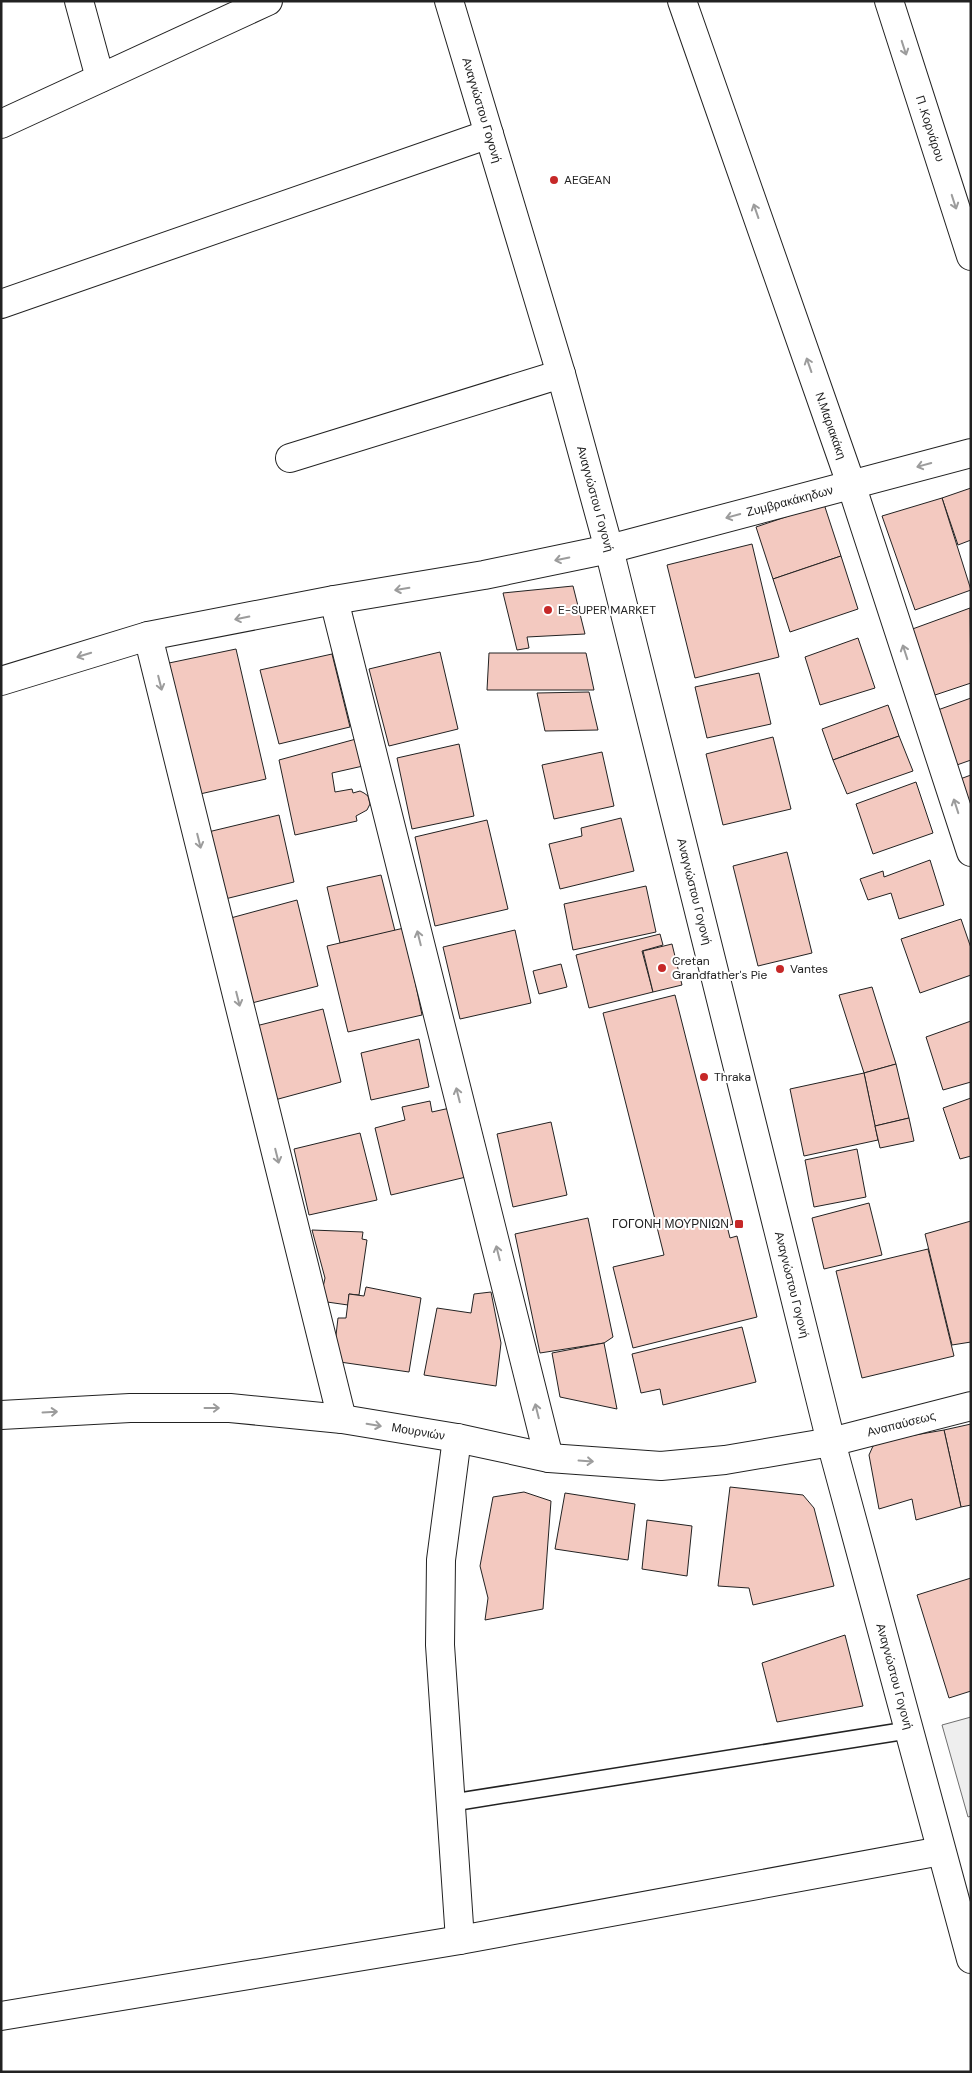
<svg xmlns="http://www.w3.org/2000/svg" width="972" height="2073" font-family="'DM Sans',sans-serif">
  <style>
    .green { fill: #eee; stroke: #6f6f6f }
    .building { fill: #f3c9c0; stroke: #222 }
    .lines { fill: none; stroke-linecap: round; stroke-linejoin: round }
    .lane-casing { stroke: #222; stroke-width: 19 }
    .street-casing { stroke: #222; stroke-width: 30 }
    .secondary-casing { stroke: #222; stroke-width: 30 }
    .primary-casing { stroke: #222; stroke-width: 30 }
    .lane { stroke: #fff; stroke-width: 16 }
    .street { stroke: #fff; stroke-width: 28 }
    .secondary { stroke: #fff; stroke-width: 28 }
    .primary { stroke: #fff; stroke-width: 28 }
    .oneway { stroke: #9c9c9c }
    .poi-dot { fill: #c62828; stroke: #fff; stroke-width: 2 }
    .labels { text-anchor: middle; stroke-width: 4; stroke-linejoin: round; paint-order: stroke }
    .street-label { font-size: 12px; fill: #222; stroke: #fff }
    .poi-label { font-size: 12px; fill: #222; stroke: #fff; text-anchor: start }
  </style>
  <rect width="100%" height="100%" fill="#fff"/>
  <path class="green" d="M971,1717V1816L968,1817L942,1725Z"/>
  <g class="building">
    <path d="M971,488V540L958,545L942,498Z"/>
    <path d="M942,498L971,590L915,610L882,516Z"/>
    <path d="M824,504L841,556L773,579L756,527Z"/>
    <path d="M752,544L779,657L695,678L667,565Z"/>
    <path d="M841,556L858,609L790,632L773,579Z"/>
    <path d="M573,586L585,634L527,637L529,648L517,650L503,593Z"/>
    <path d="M970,608L971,683L929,697L907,631Z"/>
    <path d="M858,638L875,688L820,705L805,657Z"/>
    <path d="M236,649L266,779L200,794L169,663Z"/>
    <path d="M440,652L458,729L389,746L369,669Z"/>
    <path d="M489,653H586L594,690H487Z"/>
    <path d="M332,654L350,727L279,744L260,670Z"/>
    <path d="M759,673L771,724L707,738L695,687Z"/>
    <path d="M589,692L598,730L545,731L537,693Z"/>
    <path d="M971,698V760L954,766L935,711Z"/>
    <path d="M888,705L899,736L833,760L822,729Z"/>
    <path d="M899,736L913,771L847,794L833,760Z"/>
    <path d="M773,737L791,809L723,825L706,754Z"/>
    <path d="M356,739L363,766L332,773L335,792L352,789L353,793L360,791L364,793L368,796L370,804L367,810L356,816L357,821L295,835L279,760Z"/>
    <path d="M459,744L474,816L412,829L397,758Z"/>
    <path d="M602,752L614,806L554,819L542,765Z"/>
    <path d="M971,775V808L960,779Z"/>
    <path d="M916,782L933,833L873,854L856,804Z"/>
    <path d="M279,815L294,882L225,899L208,832Z"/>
    <path d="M621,818L634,871L560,889L549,844L582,836L581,828Z"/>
    <path d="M487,820L508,909L435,926L415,837Z"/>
    <path d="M787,852L812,953L758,966L733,866Z"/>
    <path d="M930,860L944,905L899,919L891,893L868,900L860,879L883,871L884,877Z"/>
    <path d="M381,875L395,931L340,943L327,887Z"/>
    <path d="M646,886L656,932L573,950L564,904Z"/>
    <path d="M297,900L318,986L248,1004L227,919Z"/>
    <path d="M961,919L971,948V975L920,993L901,939Z"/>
    <path d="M404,928L422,1015L348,1032L327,946Z"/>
    <path d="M515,930L531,1003L460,1019L443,947Z"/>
    <path d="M660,934L663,945L642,951L653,992L589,1008L576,955Z"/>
    <path d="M672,944L682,985L653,992L643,951Z"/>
    <path d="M561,964L567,987L539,994L533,971Z"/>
    <path d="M872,987L896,1064L864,1073L839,995Z"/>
    <path d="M675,995L733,1224L727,1226L730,1238L737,1236L757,1317L633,1348L613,1267L664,1255L603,1013Z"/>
    <path d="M323,1009L341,1082L271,1101L252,1027Z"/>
    <path d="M971,1021V1082L943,1090L926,1037Z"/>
    <path d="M419,1039L429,1087L371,1100L361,1053Z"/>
    <path d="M896,1064L909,1118L875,1126L864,1073Z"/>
    <path d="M864,1073L878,1140L804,1156L790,1089Z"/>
    <path d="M971,1098V1156L960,1159L943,1108Z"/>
    <path d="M430,1101L432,1112L450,1108L466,1177L391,1195L375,1128L405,1120L402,1107Z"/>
    <path d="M909,1118L914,1141L880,1148L875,1126Z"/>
    <path d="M551,1122L567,1195L513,1207L497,1134Z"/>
    <path d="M360,1133L377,1200L309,1215L294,1149Z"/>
    <path d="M857,1149L866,1197L814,1207L805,1160Z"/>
    <path d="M869,1203L882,1255L824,1269L812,1218Z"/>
    <path d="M588,1218L613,1337L604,1343L540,1353L515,1234Z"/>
    <path d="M971,1221V1342L952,1345L925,1234Z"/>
    <path d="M312,1230L363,1232L362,1239L367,1240L359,1295L349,1294L348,1305L320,1301L325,1278Z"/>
    <path d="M928,1249L954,1356L862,1378L836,1271Z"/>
    <path d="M366,1287L421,1298L409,1372L333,1361L338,1318H346L349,1294L364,1296Z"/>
    <path d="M491,1292L501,1343L496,1386L424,1375L437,1308L471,1313L474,1294Z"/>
    <path d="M742,1327L756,1382L663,1405L660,1389L641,1393L632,1354Z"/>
    <path d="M604,1343L617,1409L560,1397L552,1353Z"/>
    <path d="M971,1424V1505L961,1507L944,1430Z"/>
    <path d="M944,1430L961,1507L916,1520L912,1499L879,1509L869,1455L873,1446L892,1439Z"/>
    <path d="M730,1487L803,1495L814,1508L834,1586L753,1605L749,1588L718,1586Z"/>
    <path d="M524,1492L551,1501L543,1609L485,1620L488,1598L480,1566L493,1497Z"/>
    <path d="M565,1493L635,1504L628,1560L555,1549Z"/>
    <path d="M647,1520L692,1526L687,1576L642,1569Z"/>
    <path d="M971,1578V1691L949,1698L917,1595Z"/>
    <path d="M845,1635L863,1706L777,1722L762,1663Z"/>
  </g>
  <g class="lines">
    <defs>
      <path id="lane" d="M450,1803L910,1730"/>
      <g id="street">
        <path d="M79,1L100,78"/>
        <path id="s1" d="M682,1L851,484L971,852"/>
        <path id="s2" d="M889,1L971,256"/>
        <path d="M1,124L268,1"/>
        <path d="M1,304L489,134"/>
        <path d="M290,458L561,374"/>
        <path d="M334,600L549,1458"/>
        <path d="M148,636L342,1419"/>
        <path d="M457,1438L441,1560L440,1645L460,1940"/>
        <path d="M1,2016L460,1940L941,1851"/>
      </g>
      <g id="secondary">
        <path id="s3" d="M1,681L148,636L334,600L484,575L609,549L971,453"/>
        <path id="s4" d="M1,1415L130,1408H230L342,1419L457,1438L549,1458L661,1466L725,1460L831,1442L971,1406"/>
      </g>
      <g id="primary">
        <path id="s5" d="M449,1L561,374L609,549L831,1442L971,1959"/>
      </g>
    </defs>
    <use href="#lane" class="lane-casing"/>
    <use href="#street" class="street-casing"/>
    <use href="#secondary" class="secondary-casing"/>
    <use href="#primary" class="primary-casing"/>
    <use href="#lane" class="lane"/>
    <use href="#street" class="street"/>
    <use href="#secondary" class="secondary"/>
    <use href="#primary" class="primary"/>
  </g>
  <defs><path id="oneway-shaft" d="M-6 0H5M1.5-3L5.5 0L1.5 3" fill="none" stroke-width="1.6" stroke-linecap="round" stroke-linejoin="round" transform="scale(1.25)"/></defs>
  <g class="oneway">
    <use href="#oneway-shaft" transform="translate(904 48) rotate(72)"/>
    <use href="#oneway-shaft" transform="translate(954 202) rotate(72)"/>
    <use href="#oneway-shaft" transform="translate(756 211) rotate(-109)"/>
    <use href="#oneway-shaft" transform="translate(809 365) rotate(-109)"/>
    <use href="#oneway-shaft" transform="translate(924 465) rotate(165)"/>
    <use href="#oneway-shaft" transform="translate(733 516) rotate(165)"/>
    <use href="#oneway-shaft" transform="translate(562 559) rotate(168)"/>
    <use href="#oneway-shaft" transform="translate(402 589) rotate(171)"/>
    <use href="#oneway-shaft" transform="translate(242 618) rotate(169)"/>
    <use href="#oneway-shaft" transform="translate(905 652) rotate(-108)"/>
    <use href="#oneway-shaft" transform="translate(84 655) rotate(163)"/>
    <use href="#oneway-shaft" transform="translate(160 683) rotate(76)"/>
    <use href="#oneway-shaft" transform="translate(956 806) rotate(-108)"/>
    <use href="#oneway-shaft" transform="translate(199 841) rotate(76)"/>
    <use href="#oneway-shaft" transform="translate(419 938) rotate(-104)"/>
    <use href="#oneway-shaft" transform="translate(238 999) rotate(76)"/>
    <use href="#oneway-shaft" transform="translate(458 1095) rotate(-104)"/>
    <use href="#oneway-shaft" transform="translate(277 1156) rotate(76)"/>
    <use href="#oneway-shaft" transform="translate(498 1253) rotate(-104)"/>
    <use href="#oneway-shaft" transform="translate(212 1408)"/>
    <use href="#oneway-shaft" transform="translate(537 1411) rotate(-104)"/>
    <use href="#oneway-shaft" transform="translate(50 1412) rotate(-3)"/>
    <use href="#oneway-shaft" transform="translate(374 1425) rotate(9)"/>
    <use href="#oneway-shaft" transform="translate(586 1461) rotate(4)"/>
  </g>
  <g class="poi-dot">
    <circle cx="554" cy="180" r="5"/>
    <circle cx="548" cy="610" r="5"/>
    <circle cx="662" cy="968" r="5"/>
    <circle cx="780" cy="969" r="5"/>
    <circle cx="704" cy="1077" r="5"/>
    <rect x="734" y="1219" width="10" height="10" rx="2.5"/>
  </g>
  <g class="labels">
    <g class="street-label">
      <text dy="4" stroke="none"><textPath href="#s5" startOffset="114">Αναγνώστου Γογονή</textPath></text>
      <text dy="4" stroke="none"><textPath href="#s2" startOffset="134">Π .Κορνάρου</textPath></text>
      <text dy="4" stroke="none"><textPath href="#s1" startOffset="450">Ν.Μαριακάκη</textPath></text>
      <text dy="4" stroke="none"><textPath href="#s5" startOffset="519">Αναγνώστου Γογονή</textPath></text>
      <text dy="4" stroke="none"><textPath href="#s3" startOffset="810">Ζυμβρακάκηδων</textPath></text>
      <text dy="4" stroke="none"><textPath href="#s5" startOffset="924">Αναγνώστου Γογονή</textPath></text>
      <text dy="4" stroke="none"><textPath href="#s5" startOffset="1329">Αναγνώστου Γογονή</textPath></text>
      <text dy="4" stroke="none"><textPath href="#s4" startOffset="909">Αναπαύσεως</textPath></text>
      <text dy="4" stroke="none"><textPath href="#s4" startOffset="419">Μουρνιών</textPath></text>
      <text dy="4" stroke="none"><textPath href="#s5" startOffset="1734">Αναγνώστου Γογονή</textPath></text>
    </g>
    <g class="poi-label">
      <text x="564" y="184">AEGEAN</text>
      <text x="558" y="614">E-SUPER MARKET</text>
      <text x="672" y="965">Cretan<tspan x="672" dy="14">Grandfather's Pie</tspan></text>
      <text x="790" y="973">Vantes</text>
      <text x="714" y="1081">Thraka</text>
      <text x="729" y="1228" text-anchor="end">ΓΟΓΟΝΗ ΜΟΥΡΝΙΩΝ</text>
    </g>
  </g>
  <rect width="972" height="2073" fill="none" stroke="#222222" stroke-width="5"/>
</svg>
